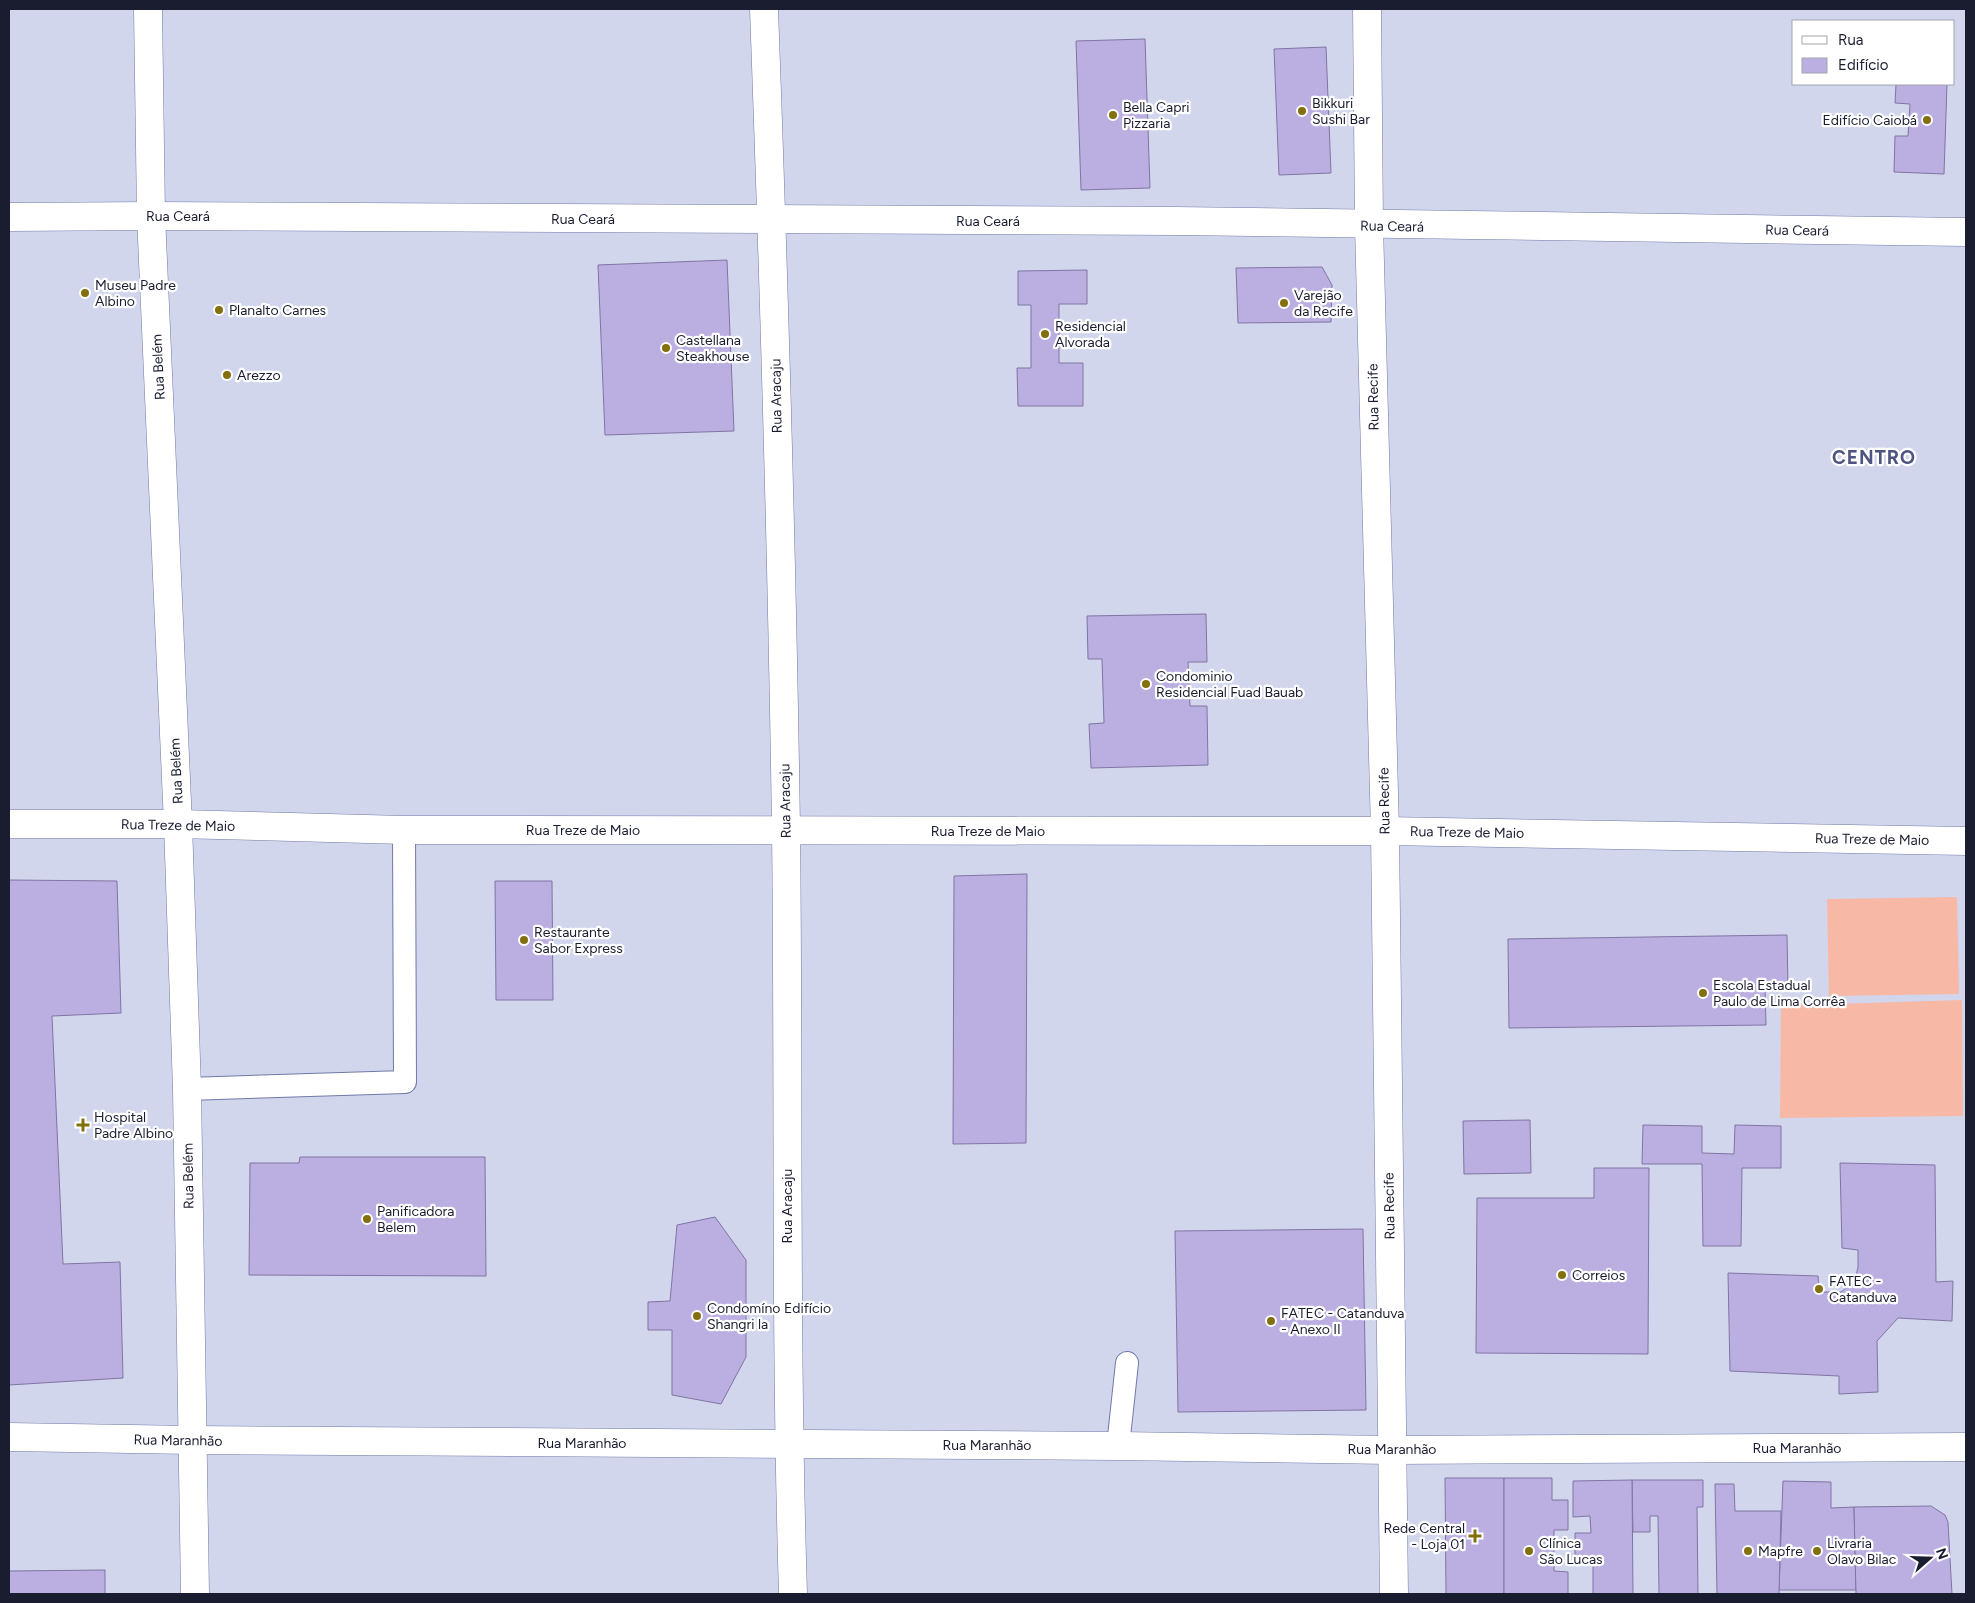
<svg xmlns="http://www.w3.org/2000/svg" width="1975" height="1603" font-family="Figtree,sans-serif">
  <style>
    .built { fill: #d1d6ed; fill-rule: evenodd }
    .garden { fill: #f7b8a6 }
    .building { fill: #bbafe1; stroke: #8074a3 }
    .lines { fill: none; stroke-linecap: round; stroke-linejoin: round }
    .service-casing { stroke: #7179a7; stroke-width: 24 }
    .minor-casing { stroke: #7179a7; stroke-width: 29 }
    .tertiary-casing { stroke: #7179a7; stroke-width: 29 }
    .secondary-casing { stroke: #7179a7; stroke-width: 29 }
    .service { stroke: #fff; stroke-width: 22 }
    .minor { stroke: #fff; stroke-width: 28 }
    .tertiary { stroke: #fff; stroke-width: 28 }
    .secondary { stroke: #fff; stroke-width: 28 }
    .poi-dot { fill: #836f0e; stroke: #fff; stroke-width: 2 }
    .labels { text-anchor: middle; stroke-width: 4.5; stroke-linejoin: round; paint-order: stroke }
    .poi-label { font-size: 14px; fill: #1a1d30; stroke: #fff; text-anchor: start }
    .street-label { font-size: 14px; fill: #1a1d30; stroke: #fff }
    .district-label { font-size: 19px; font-weight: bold; letter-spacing: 1px; fill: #4d5480; stroke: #fff }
  </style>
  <rect width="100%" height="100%" fill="#e1e6fa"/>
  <path class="built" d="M9,9H1966V1594H9ZM1794,21H1954V84H1794Z"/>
  <g class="garden">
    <path d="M1957,897L1959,994L1829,996L1827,899Z"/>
    <path d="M1962,1000L1963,1116L1780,1118L1781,1003L1834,1004Z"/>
  </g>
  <g class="building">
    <path d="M1145,39L1150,188L1081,190L1076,41Z"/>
    <path d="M1326,47L1331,173L1279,175L1274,49Z"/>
    <path d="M1896,84H1947L1944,174L1894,172L1895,136H1908L1910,104L1895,103Z"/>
    <path d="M727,260L734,431L605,435L598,265Z"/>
    <path d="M1322,267L1332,285L1331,322L1238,323L1236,268Z"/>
    <path d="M1087,270V304H1059V363H1083V406H1018L1017,368H1031V305H1018V271Z"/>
    <path d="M1206,614L1207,662H1188L1190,706H1207L1208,765L1091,768L1089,724L1104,723L1102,659H1088L1087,616Z"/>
    <path d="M1027,874L1026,1143L953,1144L954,876Z"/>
    <path d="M9,880L117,881L121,1013L52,1016L63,1264L120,1262L123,1378L9,1385Z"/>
    <path d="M495,881H552L553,1000H496Z"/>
    <path d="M1787,935L1788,989H1765L1766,1025L1509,1028L1508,939Z"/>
    <path d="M1530,1120L1531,1173L1464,1174L1463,1121Z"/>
    <path d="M1643,1125L1702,1126V1153L1734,1154L1735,1125L1781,1126V1168H1742L1741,1246H1703L1702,1164H1642Z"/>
    <path d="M300,1157H485L486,1276L249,1275L250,1163H299Z"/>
    <path d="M1840,1163L1935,1165L1936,1282L1953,1281L1952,1321L1898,1318L1877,1341L1878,1392L1839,1394V1376L1730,1371L1728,1273L1818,1276L1819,1292H1841L1855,1281L1858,1267V1250L1842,1248Z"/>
    <path d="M1594,1168H1649L1648,1354L1476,1353L1477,1198H1594Z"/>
    <path d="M715,1217L746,1260V1357L721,1404L672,1395V1330H648V1302L670,1301L677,1225Z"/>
    <path d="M1363,1229L1366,1410L1178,1412L1175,1231Z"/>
    <path d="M1445,1478H1504V1594H1446Z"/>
    <path d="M1504,1478H1552V1500H1568V1530H1554V1571L1568,1572V1594H1504Z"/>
    <path d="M1632,1480H1703V1507H1697L1698,1594H1659L1658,1516H1650V1532H1633Z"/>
    <path d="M1632,1480L1633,1594H1593V1556H1575V1533H1591L1590,1516L1573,1517V1481Z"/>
    <path d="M1783,1481L1831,1482V1508L1854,1507L1856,1590H1779Z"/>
    <path d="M1715,1484H1734L1735,1511H1781L1779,1594H1717Z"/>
    <path d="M1931,1506L1945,1515L1948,1522L1952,1594H1856L1854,1507Z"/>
    <path d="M105,1570V1594H9V1571Z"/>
  </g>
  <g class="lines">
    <defs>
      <g id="service">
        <path d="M187,1089L405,1082L404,830"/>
        <path d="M1118,1446L1127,1363"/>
      </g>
      <g id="minor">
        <path d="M148,9L151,216L178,824L187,1089L195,1594"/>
        <path d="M764,9C774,282 782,556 786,829C789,1084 785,1339 793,1594"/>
        <path d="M9,217L151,216L1176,221L1966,232"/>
        <path d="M9,824H178L404,830L1385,831L1966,841"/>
      </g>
      <path id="tertiary" d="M9,1437L192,1440L1118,1446L1391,1450L1966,1447"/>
      <path id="secondary" d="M1367,9L1369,225L1385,831L1394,1594"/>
    </defs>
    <use href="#service" class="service-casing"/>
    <use href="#minor" class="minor-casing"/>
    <use href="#tertiary" class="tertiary-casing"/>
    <use href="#secondary" class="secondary-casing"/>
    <use href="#service" class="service"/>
    <use href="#minor" class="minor"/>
    <use href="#tertiary" class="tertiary"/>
    <use href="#secondary" class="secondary"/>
  </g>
  <g class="poi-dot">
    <circle cx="1302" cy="111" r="5"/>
    <circle cx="1113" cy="115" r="5"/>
    <circle cx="1927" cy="120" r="5"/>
    <circle cx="85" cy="293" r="5"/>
    <circle cx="1284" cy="303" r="5"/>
    <circle cx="219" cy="310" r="5"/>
    <circle cx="1045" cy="334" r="5"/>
    <circle cx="666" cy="348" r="5"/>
    <circle cx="227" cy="375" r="5"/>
    <circle cx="1146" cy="684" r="5"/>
    <circle cx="524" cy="940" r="5"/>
    <circle cx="1703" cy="993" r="5"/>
    <path d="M80.5 1117.5h5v5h5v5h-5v5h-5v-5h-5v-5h5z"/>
    <circle cx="367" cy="1219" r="5"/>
    <circle cx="1562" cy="1275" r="5"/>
    <circle cx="1819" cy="1289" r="5"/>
    <circle cx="697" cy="1316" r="5"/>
    <circle cx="1271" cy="1321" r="5"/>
    <path d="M1472.5 1528.5h5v5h5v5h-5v5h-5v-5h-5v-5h5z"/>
    <circle cx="1529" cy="1551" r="5"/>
    <circle cx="1748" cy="1551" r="5"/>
    <circle cx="1817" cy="1551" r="5"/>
  </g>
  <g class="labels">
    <g class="poi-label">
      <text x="1312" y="108">Bikkuri<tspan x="1312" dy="16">Sushi Bar</tspan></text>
      <text x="1123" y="112">Bella Capri<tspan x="1123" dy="16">Pizzaria</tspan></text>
      <text x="1917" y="125" text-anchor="end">Edifício Caiobá</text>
      <text x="95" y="290">Museu Padre<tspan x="95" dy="16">Albino</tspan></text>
      <text x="1294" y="300">Varejão<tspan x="1294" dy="16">da Recife</tspan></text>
      <text x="229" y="315">Planalto Carnes</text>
      <text x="1055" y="331">Residencial<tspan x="1055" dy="16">Alvorada</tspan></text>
      <text x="676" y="345">Castellana<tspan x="676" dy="16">Steakhouse</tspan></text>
      <text x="237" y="380">Arezzo</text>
      <text x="1156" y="681">Condominio<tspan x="1156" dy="16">Residencial Fuad Bauab</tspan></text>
      <text x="534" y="937">Restaurante<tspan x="534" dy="16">Sabor Express</tspan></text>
      <text x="1713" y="990">Escola Estadual<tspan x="1713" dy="16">Paulo de Lima Corrêa</tspan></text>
      <text x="94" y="1122">Hospital<tspan x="94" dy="16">Padre Albino</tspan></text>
      <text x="377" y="1216">Panificadora<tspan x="377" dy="16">Belem</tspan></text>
      <text x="1572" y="1280">Correios</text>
      <text x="1829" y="1286">FATEC -<tspan x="1829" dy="16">Catanduva</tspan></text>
      <text x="707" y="1313">Condomíno Edifício<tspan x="707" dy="16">Shangri la</tspan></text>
      <text x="1281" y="1318">FATEC - Catanduva<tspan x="1281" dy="16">- Anexo II</tspan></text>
      <text x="1465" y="1533" text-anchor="end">Rede Central<tspan x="1465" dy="16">- Loja 01</tspan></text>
      <text x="1539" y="1548">Clínica<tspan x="1539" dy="16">São Lucas</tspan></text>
      <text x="1827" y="1548">Livraria<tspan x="1827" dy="16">Olavo Bilac</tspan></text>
      <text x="1758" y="1556">Mapfre</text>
    </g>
    <g class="street-label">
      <text x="178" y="221">Rua Ceará</text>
      <text x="583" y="224">Rua Ceará</text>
      <text x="988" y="226">Rua Ceará</text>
      <text transform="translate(1392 226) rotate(1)" y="5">Rua Ceará</text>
      <text transform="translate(1797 230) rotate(1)" y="5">Rua Ceará</text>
      <text transform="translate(158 367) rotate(-93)" y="5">Rua Belém</text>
      <text transform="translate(776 396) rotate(-91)" y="5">Rua Aracaju</text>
      <text transform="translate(1373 397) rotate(-91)" y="5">Rua Recife</text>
      <text transform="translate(176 771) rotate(-93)" y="5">Rua Belém</text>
      <text transform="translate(785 801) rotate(-91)" y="5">Rua Aracaju</text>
      <text transform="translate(1384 801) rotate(-91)" y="5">Rua Recife</text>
      <text transform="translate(178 825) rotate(1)" y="5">Rua Treze de Maio</text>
      <text x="583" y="835">Rua Treze de Maio</text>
      <text x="988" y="836">Rua Treze de Maio</text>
      <text transform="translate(1467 832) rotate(1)" y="5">Rua Treze de Maio</text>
      <text transform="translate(1872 839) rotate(1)" y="5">Rua Treze de Maio</text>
      <text transform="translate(188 1176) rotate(-91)" y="5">Rua Belém</text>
      <text transform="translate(787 1206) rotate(-90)" y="5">Rua Aracaju</text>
      <text transform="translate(1389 1206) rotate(-91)" y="5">Rua Recife</text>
      <text transform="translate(178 1440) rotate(1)" y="5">Rua Maranhão</text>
      <text x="582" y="1448">Rua Maranhão</text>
      <text x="987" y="1450">Rua Maranhão</text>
      <text x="1797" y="1453">Rua Maranhão</text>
      <text x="1392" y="1454">Rua Maranhão</text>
    </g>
    <g class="district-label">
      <text x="1874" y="464">CENTRO</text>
    </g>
  </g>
  <rect width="1975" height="1603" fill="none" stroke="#1a1d30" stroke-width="20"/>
  <rect x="1792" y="20" width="162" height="65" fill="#ffffff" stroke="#a3a5ac"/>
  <rect x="1802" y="36" width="25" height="8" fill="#ffffff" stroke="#a3a5ac"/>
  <text x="1838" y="45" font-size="15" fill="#1a1d30">Rua</text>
  <rect x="1802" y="58" width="25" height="15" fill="#bbafe1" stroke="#a3a5ac"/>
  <text x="1838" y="70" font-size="15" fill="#1a1d30">Edifício</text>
  <g transform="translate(1930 1558) rotate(70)" stroke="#ffffff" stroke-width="4" paint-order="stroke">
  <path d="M0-4L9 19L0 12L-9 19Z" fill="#1a1d30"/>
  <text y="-8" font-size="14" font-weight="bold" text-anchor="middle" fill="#1a1d30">N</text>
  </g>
</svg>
